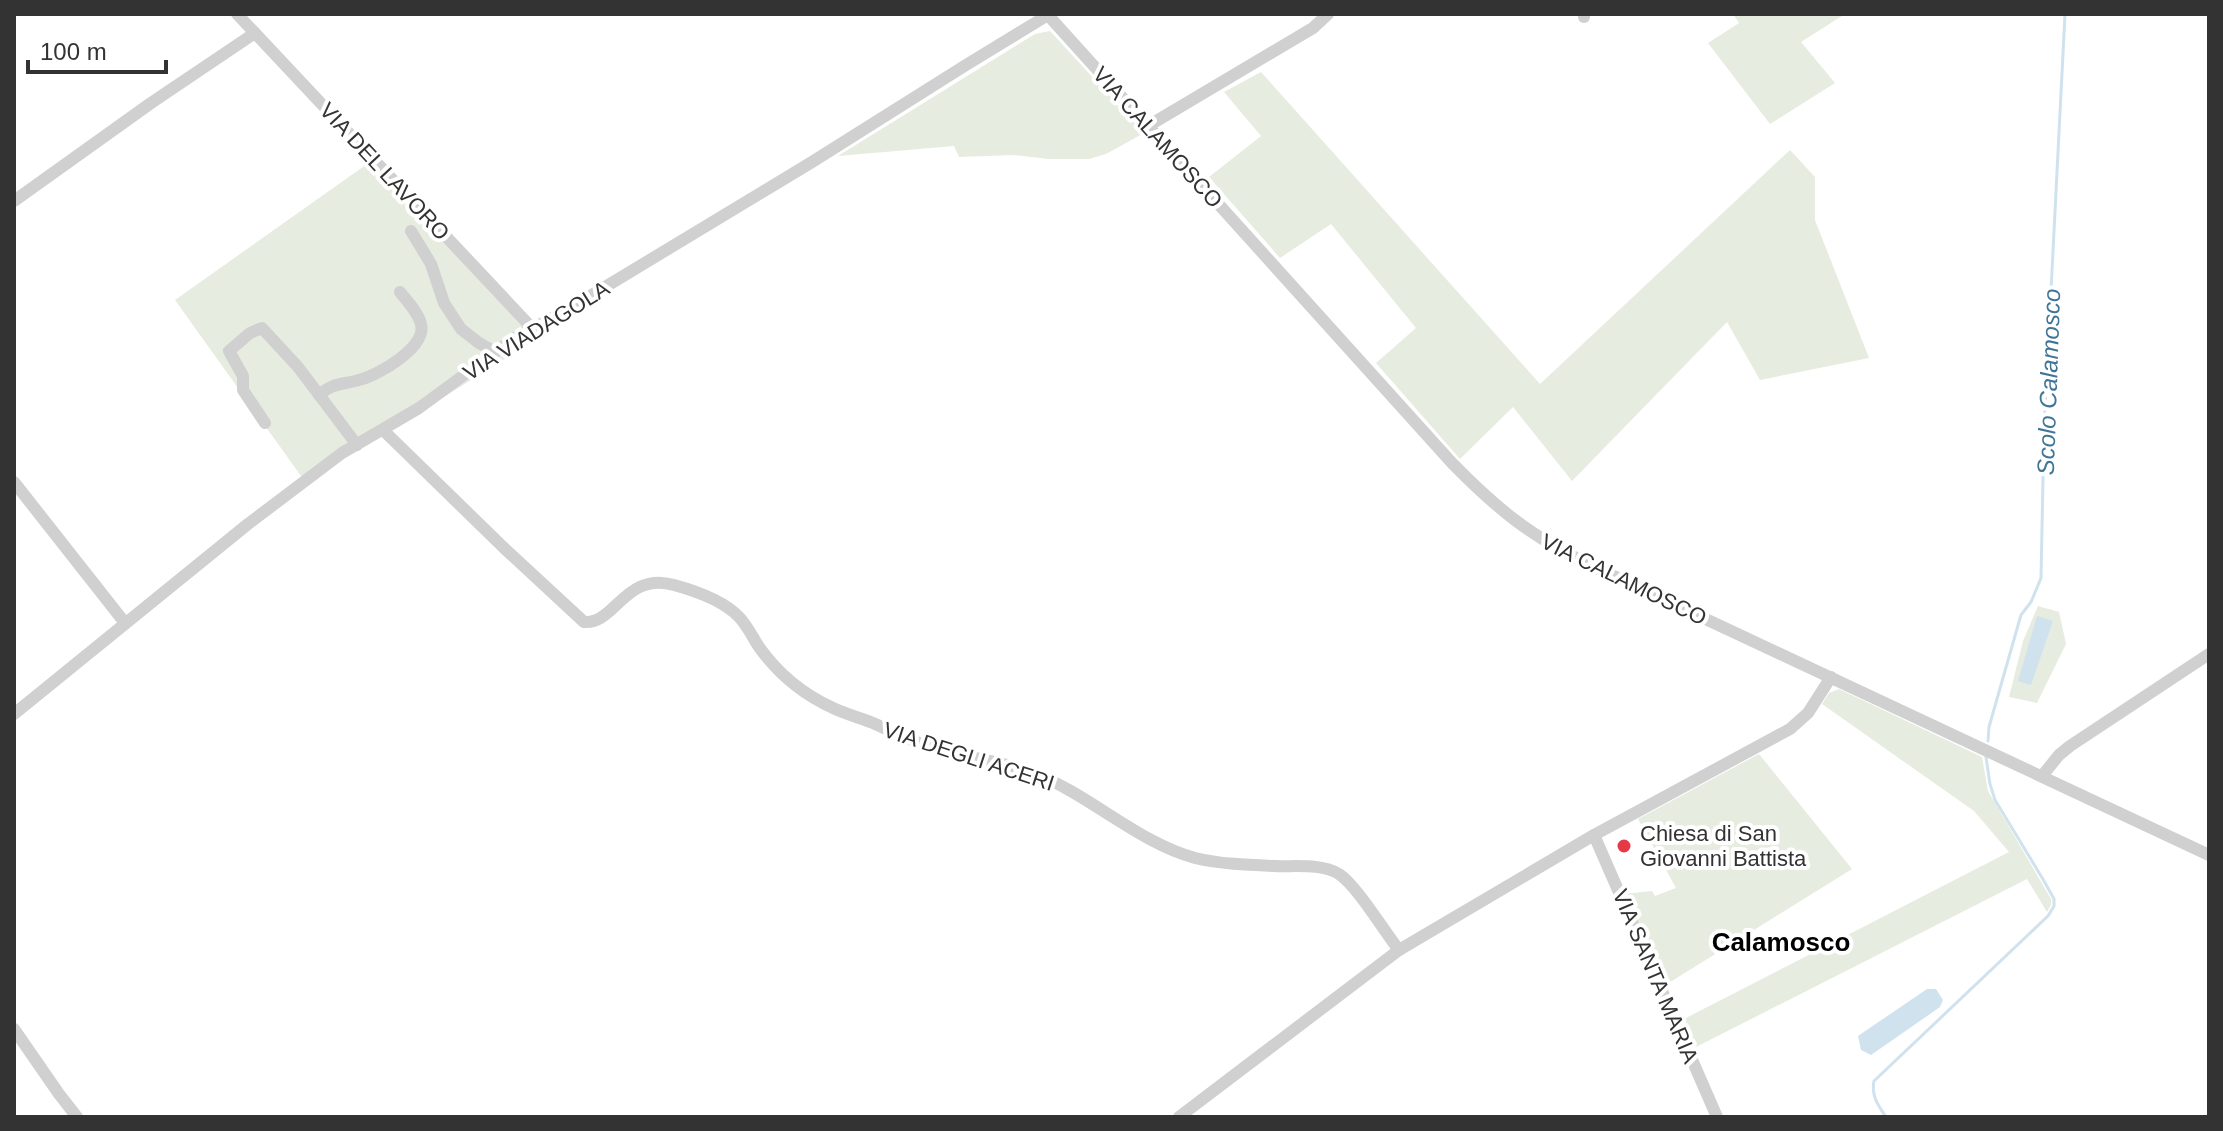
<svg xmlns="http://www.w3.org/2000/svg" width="2223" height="1131" font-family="Helvetica,sans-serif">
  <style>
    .green { fill: #e6ecdf }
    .water { fill: #cfe2ee }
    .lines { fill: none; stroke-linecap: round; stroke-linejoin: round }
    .stream { stroke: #cfe2ee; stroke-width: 3 }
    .minor { stroke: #d0d0d0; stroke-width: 12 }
    .poi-dot { fill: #e63946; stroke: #fff; stroke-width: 3 }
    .labels { text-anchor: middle; stroke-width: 8; stroke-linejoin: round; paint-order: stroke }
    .street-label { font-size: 22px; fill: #333; stroke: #fff }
    .poi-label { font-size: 22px; fill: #333; stroke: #fff; text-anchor: start }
    .water-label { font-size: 24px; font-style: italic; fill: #3f7597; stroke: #fff }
    .quarter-label { font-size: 26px; font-weight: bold; fill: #000; stroke: #fff }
  </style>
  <rect width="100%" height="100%" fill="#fff"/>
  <g class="green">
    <path d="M1733,14H1845L1801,42L1835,83L1770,124L1708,43L1739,23Z"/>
    <path d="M1050,31L1144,133L1106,154L1089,159H1049L1013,155L959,157L954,146L838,156L1035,34Z"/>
    <path d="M1261,72L1540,384L1790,150L1815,177V220L1869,358L1760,380L1727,322L1572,481L1513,407L1460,459L1376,363L1416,328L1331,224L1280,258L1209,177L1261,136L1224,92Z"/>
    <path d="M377,157L540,337L381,436L345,455L306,483L175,300Z"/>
    <path d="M2038,606L2059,612L2066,644L2037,703L2009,697L2023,641Z"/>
    <path d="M1839,689L1982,757L1988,791L2051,899V905L2047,912L2027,879L1696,1047L1684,1019L2009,852L1974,811L1822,704L1829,693Z"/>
    <path d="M1759,754L1852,869L1659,989L1614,895L1652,891L1655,896L1676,888L1638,819Z"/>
  </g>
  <g class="water">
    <path d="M2037,616L2053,621L2031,685L2018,681Z"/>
    <path d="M1927,989H1936L1943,1000L1940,1007L1871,1055L1861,1050L1858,1036Z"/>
  </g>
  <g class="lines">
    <g class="stream">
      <path d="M1988,741L1989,727L2021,615L2031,602L2041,578L2044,429L2065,14"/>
      <path d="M1886,1117C1878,1105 1871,1096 1874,1081L2048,916L2054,906V899L2044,881L1995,800L1990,784L1986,757"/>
    </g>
    <g class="minor">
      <path d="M237,14L532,328"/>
      <path d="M1047,14L1452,463C1496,508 1529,535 1586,563L2209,855"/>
      <path d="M1584,14V17"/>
      <path d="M1148,126L1313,28L1328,14"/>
      <path d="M14,201L151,103L255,33"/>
      <path d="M411,231L431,264L444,303L461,329L479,343L495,352"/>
      <path d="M319,395C334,382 342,385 359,380C379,375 427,347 421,324C418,312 407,301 400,292"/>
      <path d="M265,423L243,390V376L229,351L250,333L262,328L298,367L357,445"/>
      <path d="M383,430L503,547L584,622C615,625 625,571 674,585C696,591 723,600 739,617C747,625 753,638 759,647C779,675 802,694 833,708C846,714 860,718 873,723C893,732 913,742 934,748C967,758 1002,761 1034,773C1090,795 1139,843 1195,858C1220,864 1248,865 1274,866C1294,867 1321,863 1339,874C1357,886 1384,931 1399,950"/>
      <path d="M14,482L125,623"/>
      <path d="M14,714L248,524L342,453L419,408L516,337L567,310L812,162L966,65L1048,15"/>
      <path d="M2042,776L2059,755L2070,746L2209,654"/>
      <path d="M1594,835L1717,1117"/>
      <path d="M14,1029L59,1094L77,1117"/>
      <path d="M1179,1117L1399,950L1594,835L1790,729L1808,713L1831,677"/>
    </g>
  </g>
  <circle class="poi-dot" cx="1624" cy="846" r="8"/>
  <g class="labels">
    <g class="street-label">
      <text transform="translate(1158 137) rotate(48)" y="8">VIA CALAMOSCO</text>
      <text transform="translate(385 171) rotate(47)" y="8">VIA DEL LAVORO</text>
      <text transform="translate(536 330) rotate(-32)" y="8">VIA VIADAGOLA</text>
      <text transform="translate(1624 579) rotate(26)" y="8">VIA CALAMOSCO</text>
      <text transform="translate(969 756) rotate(18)" y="8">VIA DEGLI ACERI</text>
      <text transform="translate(1656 976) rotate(67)" y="8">VIA SANTA MARIA</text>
    </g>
    <g class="poi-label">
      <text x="1640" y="841">Chiesa di San<tspan x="1640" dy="25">Giovanni Battista</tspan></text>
    </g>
    <g class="water-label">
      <text transform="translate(2049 382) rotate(-88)" y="8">Scolo Calamosco</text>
    </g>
    <g class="quarter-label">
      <text x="1781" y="951">Calamosco</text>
    </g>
  </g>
  <rect width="2223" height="1131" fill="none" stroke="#333333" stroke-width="32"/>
  <path d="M28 60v12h138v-12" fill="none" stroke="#333333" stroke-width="4"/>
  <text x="40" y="60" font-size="24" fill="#333333" stroke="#ffffff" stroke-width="6" paint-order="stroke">100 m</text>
</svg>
